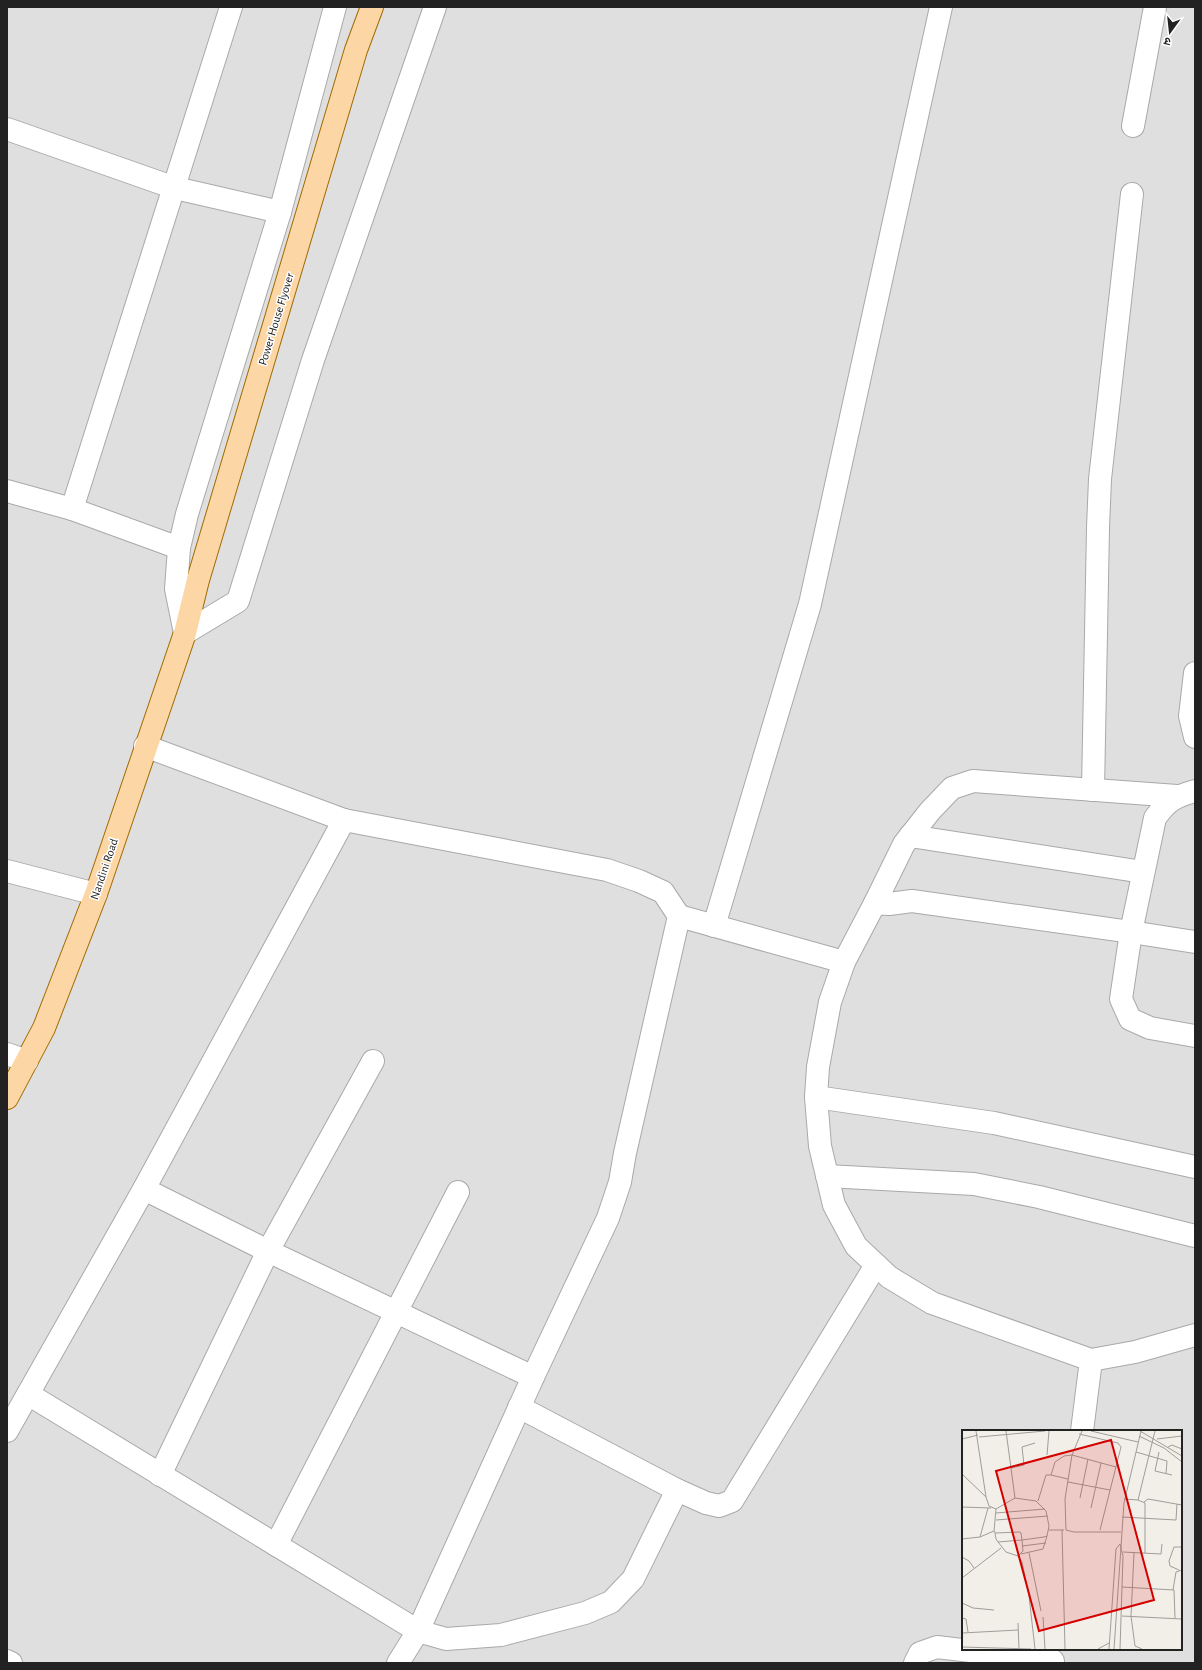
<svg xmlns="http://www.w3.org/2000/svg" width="1202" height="1670" font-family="'Alegreya Sans','Noto Sans Devanagari',sans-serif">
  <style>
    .residential { fill: #e0dfdf; fill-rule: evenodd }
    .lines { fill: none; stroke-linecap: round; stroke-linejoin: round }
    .street-casing { stroke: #a9a9a9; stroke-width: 24 }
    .primary-casing { stroke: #a06b00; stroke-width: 24 }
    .street { stroke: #fff; stroke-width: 22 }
    .primary { stroke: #fcd6a4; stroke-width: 22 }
    .labels { text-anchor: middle; stroke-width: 3; stroke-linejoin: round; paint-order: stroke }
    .street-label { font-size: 12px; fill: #222; stroke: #fff }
    .inset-road { fill: none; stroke: #9f9d99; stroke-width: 1 }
    .view { fill: #d40000; fill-opacity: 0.15; stroke: #d40000; stroke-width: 2 }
    .inset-edge { fill: none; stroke: #222; stroke-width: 2 }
  </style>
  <rect width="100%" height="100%" fill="#f2efe9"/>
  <path class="residential" d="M7,7H1195V1663H7ZM963,1431H1181V1649H963Z"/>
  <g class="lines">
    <defs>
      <g id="street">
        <path d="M335,7L280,212L187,514L179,548L176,589L185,633L238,601L313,360L435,7"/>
        <path d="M1133,126L1155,7"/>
        <path d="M7,129L175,188L280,212"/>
        <path d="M7,491L72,509L179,548"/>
        <path d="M72,509L231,7"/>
        <path d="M1195,673L1190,716L1195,737"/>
        <path d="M145,746L344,820L607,870L639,881L663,892L679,916L625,1153L620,1182L608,1218L533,1377L418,1631L398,1663"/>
        <path d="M1093,790L1098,528L1100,479L1132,194"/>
        <path d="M1195,791C1174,797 1168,800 1155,818L1131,932L1121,999L1130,1019L1150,1028L1195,1036"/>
        <path d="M910,836L1143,872"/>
        <path d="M7,871L96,894"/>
        <path d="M875,903L904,844L930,811L952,788L973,781L1177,796"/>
        <path d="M679,916L844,962"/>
        <path d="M714,926L810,604L941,7"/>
        <path d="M1195,942L1131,932L912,901L889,904L875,903L844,962L830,1002L818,1067L816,1097L820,1146L834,1205L856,1246L889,1277L932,1303L1091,1360L1135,1352L1195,1335"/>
        <path d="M7,1054L27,1061"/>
        <path d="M816,1097L994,1123L1195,1167"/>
        <path d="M827,1176L974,1184L1039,1197L1195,1236"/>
        <path d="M144,1189L268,1251L533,1377"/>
        <path d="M28,1394L418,1631L446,1639L501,1635L585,1613L611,1602L633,1579L677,1490L706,1503L719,1506L732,1501L876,1265"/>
        <path d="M519,1407L677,1490"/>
        <path d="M7,1431L144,1189L344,820"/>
        <path d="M1082,1431L1091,1360"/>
        <path d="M160,1475L268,1251L373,1061"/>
        <path d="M276,1545L458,1192"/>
        <path d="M7,1661L11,1663"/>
        <path d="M915,1663L920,1653L937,1647L1053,1661"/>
      </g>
      <path id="primary" d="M7,1098L44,1028L96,894L185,633L198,580L356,50L372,7"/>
    </defs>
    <use href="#street" class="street-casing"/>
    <use href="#primary" class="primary-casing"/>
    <use href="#street" class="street"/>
    <use href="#primary" class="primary"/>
  </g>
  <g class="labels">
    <g class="street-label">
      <text transform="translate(276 319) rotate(-73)" y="4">Power House Flyover</text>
      <text transform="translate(104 869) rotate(-71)" y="4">Nandini Road</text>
    </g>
  </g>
  <g transform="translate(962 1430)">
    <rect width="220" height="220" fill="#f2efe9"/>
    <path class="inset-road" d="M14,1L24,67M44,1L53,68M120,1L110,25L103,69L104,100L112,102H159M129,1L176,12M178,1L220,26M117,4L156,13L159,17L138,100M177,6L202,18L220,32M17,7L83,1M0,9L16,5M195,9L220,6M206,17L210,15L220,19M174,22L205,31L204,44M197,22L193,41L210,45M85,25L87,1M49,38L62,35L60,17L73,13M0,44L24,67L27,76L34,79M89,45L106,49M106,52L148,60M118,68L126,29M162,69L176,70L193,1M176,70L183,73V123M76,71L84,45H89L93,32L102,26L110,25L154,37M182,72L186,69L220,75M0,77L29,78M129,78L139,33M34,83L83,79M160,87L214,90L215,74M34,90L86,86M87,100H102M100,100L103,219M33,103L58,102L59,103L60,110L61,121L56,126L44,122L36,112L34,109L33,103L32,101L34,79L53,68L74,71L84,81L87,96L85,106L82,107L60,110L36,112M18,107L26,78M0,109L18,107L32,101M60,116L84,113M161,122L199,124L200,114M67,123L79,181M172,123L169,186L173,216L180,219M59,124L81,119L85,106M56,126L60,132L67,166L73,219M0,127L7,131L12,138M217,140L208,136L207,131L212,117H220M0,148L39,118M160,157L212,160L213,188M211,160L214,142L220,140M0,173L11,178L32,180M160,186L220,189M81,187L83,219M0,188L4,189L6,202M56,193L57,219M0,203L56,200M0,217L69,219M136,219L147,213M147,219L154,119L158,114L161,126L158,219M152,219L162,73L179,1"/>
    <path class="view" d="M149,10L192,170L77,201L34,41Z"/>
    <rect width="220" height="220" class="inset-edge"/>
  </g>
  <rect width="1202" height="1670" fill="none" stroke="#222222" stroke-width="16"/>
  <g transform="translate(1170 32) rotate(195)" stroke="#ffffff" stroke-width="3" paint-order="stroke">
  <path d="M0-3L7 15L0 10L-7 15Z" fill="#222222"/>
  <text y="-6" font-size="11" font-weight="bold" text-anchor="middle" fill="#222222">उ</text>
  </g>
</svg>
